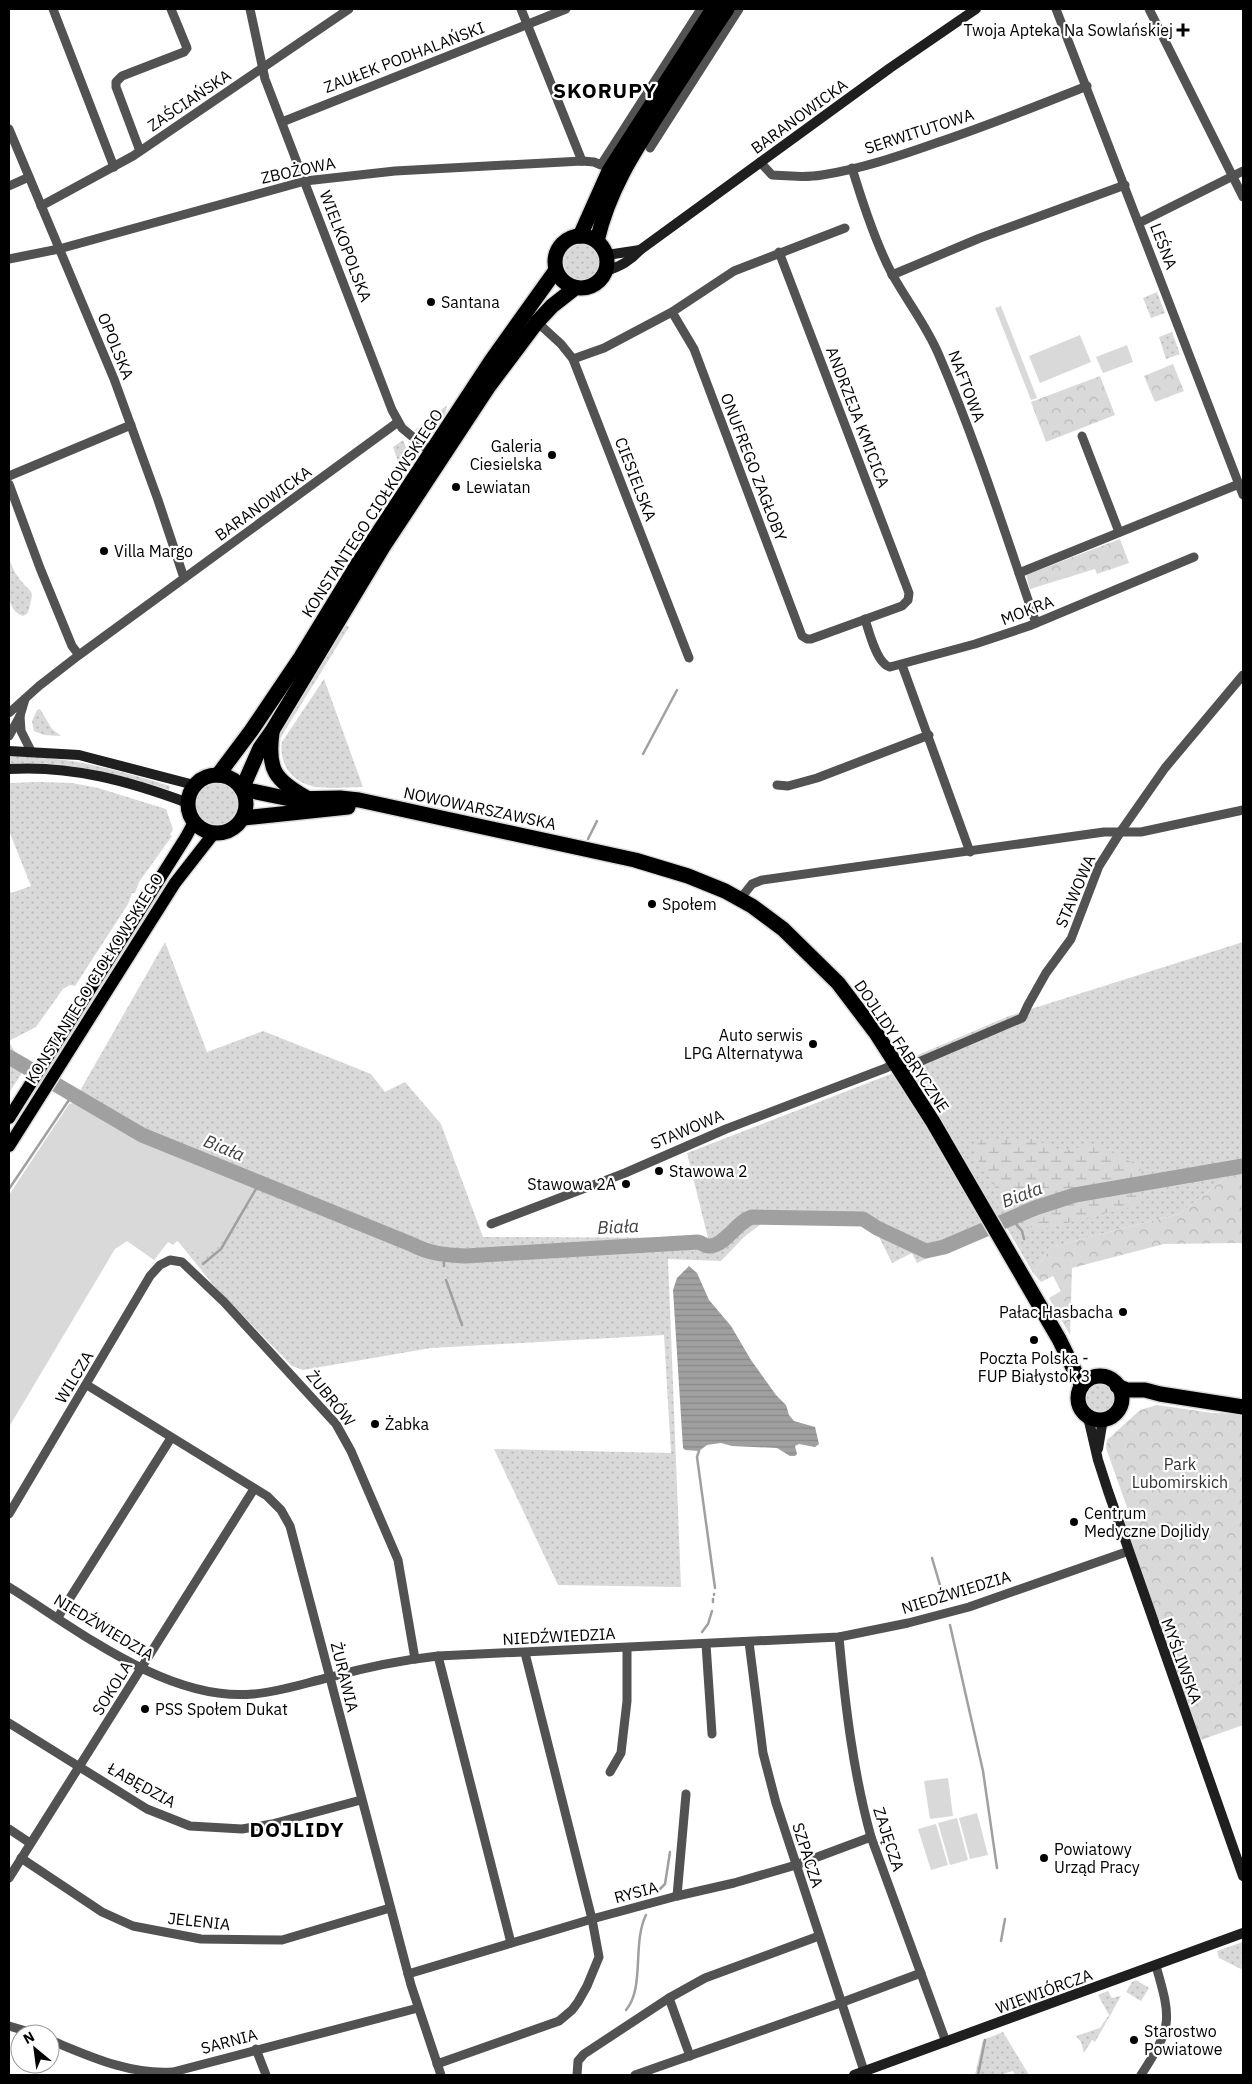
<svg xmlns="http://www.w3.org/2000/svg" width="1252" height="2084" font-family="'IBM Plex Sans',sans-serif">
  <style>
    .grass { fill: url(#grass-dots) }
    .forest { fill: url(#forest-crowns) }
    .wetland { fill: url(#wetland-marsh) }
    .garden { fill: #d9d9d9 }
    .water { fill: url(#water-rules) }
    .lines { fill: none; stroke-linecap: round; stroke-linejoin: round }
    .stream { stroke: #a0a0a0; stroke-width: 2.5 }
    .river { stroke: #a0a0a0; stroke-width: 15 }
    .primary-casing { stroke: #dbdbdb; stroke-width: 15 }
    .highway-casing { stroke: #dbdbdb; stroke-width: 18 }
    .street { stroke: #525252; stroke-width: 9 }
    .secondary { stroke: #1f1f1f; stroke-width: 10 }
    .primary { stroke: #000; stroke-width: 12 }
    .highway { stroke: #000; stroke-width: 15 }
    .poi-dot { fill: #000; stroke: #fff; stroke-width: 2 }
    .labels { text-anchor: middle; stroke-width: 4.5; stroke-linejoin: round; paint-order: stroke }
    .poi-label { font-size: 16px; fill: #000; stroke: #fff; text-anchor: start }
    .street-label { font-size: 16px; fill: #000; stroke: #fff }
    .park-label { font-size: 16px; fill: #303030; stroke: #fff }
    .water-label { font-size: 18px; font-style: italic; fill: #414141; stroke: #fff }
    .district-label { font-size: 21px; font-weight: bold; letter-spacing: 1px; fill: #000; stroke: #fff }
  </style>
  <defs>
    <pattern id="grass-dots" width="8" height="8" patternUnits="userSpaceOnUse" patternTransform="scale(1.25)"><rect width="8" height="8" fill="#d9d9d9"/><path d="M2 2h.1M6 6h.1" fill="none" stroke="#b8b8b8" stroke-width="1.8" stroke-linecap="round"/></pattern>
    <pattern id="forest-crowns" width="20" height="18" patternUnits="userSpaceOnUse" patternTransform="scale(1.25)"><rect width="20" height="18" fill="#d9d9d9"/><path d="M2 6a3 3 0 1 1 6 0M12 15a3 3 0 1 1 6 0" fill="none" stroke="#b8b8b8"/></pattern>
    <pattern id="wetland-marsh" width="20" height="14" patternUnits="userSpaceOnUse" patternTransform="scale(1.25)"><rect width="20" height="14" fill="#d9d9d9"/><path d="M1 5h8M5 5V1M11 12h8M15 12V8" fill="none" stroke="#b8b8b8"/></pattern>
    <pattern id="water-rules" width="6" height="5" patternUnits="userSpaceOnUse" patternTransform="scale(1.25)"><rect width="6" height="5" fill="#a0a0a0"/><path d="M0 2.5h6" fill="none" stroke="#888"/></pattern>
  </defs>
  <rect width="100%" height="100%" fill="#fff"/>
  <g class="grass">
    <circle cx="582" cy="262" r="19"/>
    <path d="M1157,292L1165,313L1151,318L1143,298Z"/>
    <path d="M1172,332L1180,354L1166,359L1159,337Z"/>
    <path d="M447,405C446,416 437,437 424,438L415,430Z"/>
    <path d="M403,440L412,462L402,473L393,447Z"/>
    <path d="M9,559C12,565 14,572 18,577C33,597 35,586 28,613L23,616C2,609 9,576 9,559Z"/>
    <path d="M346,625L349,627L276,745L278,735Z"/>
    <path d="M324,679L363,787C348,787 322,790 308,785C289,779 279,761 282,742Z"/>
    <path d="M40,709L52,729L61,736L44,735L34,731L32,721L37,710Z"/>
    <path d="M9,756C65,755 117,770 170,786L169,790C116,774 65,760 9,764Z"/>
    <circle cx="217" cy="804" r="22"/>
    <path d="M39,782L72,783L98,788L166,809L173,829L170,835L172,836L139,882L135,893H132L128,904L75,986L70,985L63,989L36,1027L9,1041V888L11,893L31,886L9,831V783Z"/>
    <path d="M165,942L207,1052L263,1031L371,1074L385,1092L405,1082L441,1124L483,1237L708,1238L687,1153L896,1072L904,1061L1009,1016L1243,942V1171L1232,1173L1179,1214L1051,1247L1033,1273L1004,1223L917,1263L912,1253L892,1263L876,1231L862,1220L769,1218L744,1237L721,1261L668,1259L681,1587L558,1585L494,1449L671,1453L664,1335L431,1348L303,1370L292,1366L215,1287L177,1240L202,1258L255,1186L139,1139L73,1103Z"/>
    <path d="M9,1042L15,1052L30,1060L9,1093Z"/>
    <circle cx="1100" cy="1398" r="15"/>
    <path d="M1243,1942V1970L1219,1958L1217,1951Z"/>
    <path d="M1136,1980L1149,1988L1141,2001L1126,1992L1132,1982Z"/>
    <path d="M1108,1991L1112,1998L1121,1996L1095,2042L1092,2040L1084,2053L1081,2042L1076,2036L1100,2028L1109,2015L1098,1995Z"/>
    <path d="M1003,2032L1029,2075H1015L1013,2071L1000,2075H975L983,2040Z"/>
  </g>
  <g class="forest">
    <path d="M1173,364L1184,391L1155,402L1144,376Z"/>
    <path d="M1100,376L1115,415L1046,442L1031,402Z"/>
    <path d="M1120,539L1129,563L1097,574L1095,569L1030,589L1026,575Z"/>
    <path d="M1243,1171V1246L1241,1243L1164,1244L1072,1268L1070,1335L1049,1298L1061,1291L1053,1276L1041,1282L1033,1273L1051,1247L1179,1214L1232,1173Z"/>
    <path d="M1157,1405L1212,1413L1239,1414L1243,1412V1725L1201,1740L1123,1520L1129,1513L1106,1448L1107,1440L1140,1410Z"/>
  </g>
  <path class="wetland" d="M1033,1139L1062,1151L1095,1144L1141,1167L1138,1205L1038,1230L1017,1221L973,1152L980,1140Z"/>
  <g class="garden">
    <path d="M1001,306L1037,398L1031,400L995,308Z"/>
    <path d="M1080,335L1091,362L1040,383L1029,356Z"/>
    <path d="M1127,345L1133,362L1103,373L1096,357Z"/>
    <path d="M73,1103L139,1139L256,1187L217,1248L202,1258L177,1241L173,1245L168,1242L154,1260L127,1241L115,1249L9,1427V1195L69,1104Z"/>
    <path d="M948,1778L953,1816L930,1819L924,1781Z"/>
    <path d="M977,1813L988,1855L970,1859L959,1818Z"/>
    <path d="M957,1818L968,1860L950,1865L938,1823Z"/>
    <path d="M936,1824L948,1865L931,1870L918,1829Z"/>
  </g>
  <path class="water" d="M689,1266L697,1273L709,1300L731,1326L751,1360L776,1395L786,1405L789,1415L794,1421L815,1427L819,1444L815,1447L799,1444L795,1446L797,1454L795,1456H790L777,1448L732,1446L721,1443L707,1445L699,1451L685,1450L683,1448L673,1290L677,1278Z"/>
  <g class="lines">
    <g class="stream">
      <path d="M643,754L677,690"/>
      <path d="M588,839L597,821"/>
      <path d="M9,1189L73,1094"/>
      <path d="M1011,1218L1022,1231L1024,1239"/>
      <path d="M444,1255V1266"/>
      <path d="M203,1264L221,1249L260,1182"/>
      <path d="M446,1280L462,1325"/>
      <path d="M699,1451L697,1457L715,1588"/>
      <path d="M932,1558L945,1602"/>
      <path d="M714,1595V1594"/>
      <path d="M713,1602V1599"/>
      <path d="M950,1625L983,1771L997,1868"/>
      <path d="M702,1632L708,1624L712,1611"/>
      <path d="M659,1890L665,1884L670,1852"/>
      <path d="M1001,1941L1005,1919"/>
      <path d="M626,2010C645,1988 632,1943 646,1915"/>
      <path d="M978,2075L985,2040"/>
    </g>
    <path class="river" d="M9,1057L142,1135L411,1244C430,1254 445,1255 466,1256L698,1242C703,1243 704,1246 709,1246C724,1247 736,1222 752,1217L863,1219L877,1228L926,1251L944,1247L1035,1208L1075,1195L1243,1166"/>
    <defs>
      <g id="primary">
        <path d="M9,1118L186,837L194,822"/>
        <path d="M9,1146L175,883L214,833"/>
      </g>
      <g id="highway">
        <circle cx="581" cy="262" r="26"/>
        <path d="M580,236L609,171L713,9"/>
        <path d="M597,241C609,188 637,147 666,102C686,71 706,40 727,9"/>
        <path d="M272,733C267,770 275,780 307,798"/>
        <circle cx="217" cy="804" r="29"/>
        <path d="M218,775L251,731L301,657L359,562L491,361L556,270"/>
        <path d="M242,789L290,799L340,798L359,800L635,860L688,876L725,891L752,906L783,929L838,983L876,1033L933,1122L1059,1339L1082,1386"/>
        <path d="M242,789L260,748L272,731L383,547L489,386L537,322L552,306L575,288"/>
        <path d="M243,818L348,807"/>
        <circle cx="1100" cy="1398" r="22"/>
        <path d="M1117,1386L1127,1390H1145L1160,1394L1243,1407"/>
      </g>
    </defs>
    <use href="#primary" class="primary-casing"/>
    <use href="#highway" class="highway-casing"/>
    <g class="street">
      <path d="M53,9L114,167"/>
      <path d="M250,9L265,79L392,410L402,428L431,452"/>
      <path d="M521,9L582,161"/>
      <path d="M1056,9L1243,495"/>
      <path d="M1149,9L1243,197"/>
      <path d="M282,122L566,9"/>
      <path d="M9,129L114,379L158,500L184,578"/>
      <path d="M650,148L739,9"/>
      <path d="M140,151L116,87V82L122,76L184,52L187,48L171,9"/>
      <path d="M760,162L772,175C789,176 805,178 822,175C861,169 899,156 936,143C987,126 1037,106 1087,86"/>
      <path d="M852,168C862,201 876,244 892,274C907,301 926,325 938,353C976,441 1005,533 1036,623"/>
      <path d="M9,186L29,177"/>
      <path d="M41,206L133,156L349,9"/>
      <path d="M1139,223L1243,171"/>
      <path d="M9,259L59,249L305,181L395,171L582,161L594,162L601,165L701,9"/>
      <path d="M892,275L980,238L1125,185"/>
      <path d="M672,312L694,349L802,636L807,639H811L902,606L908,600L909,593L779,252"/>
      <path d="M537,322L561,344L573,359L689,658"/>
      <path d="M573,359L604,348L672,312L734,271L845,228"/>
      <path d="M1082,436L1119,532"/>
      <path d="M9,476L131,425"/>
      <path d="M9,484L40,568L72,646L79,655"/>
      <path d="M1019,573L1239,484"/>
      <path d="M865,619C869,632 877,664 890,667L975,644L1029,626L1194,557"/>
      <path d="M902,665L970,852"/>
      <path d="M9,713L39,686L79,655L398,422"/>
      <path d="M20,716L21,731L31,751"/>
      <path d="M9,736L20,716L25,699"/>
      <path d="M777,785L788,786L817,778L929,735"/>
      <path d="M740,899L752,884L762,880L1104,832H1141L1243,810"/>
      <path d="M900,1070L1022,1018L1028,1005L1046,973L1071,939L1099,866L1123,828L1165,768L1243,675"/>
      <path d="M491,1224L625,1173L726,1129L886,1068L895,1063"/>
      <path d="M87,1385L267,1496L281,1510L290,1526L411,1985L441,2075"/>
      <path d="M9,1514L150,1276L160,1265L170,1260L182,1262L224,1302L336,1424L351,1451L398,1560L415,1659"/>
      <path d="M9,1587C78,1630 168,1702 253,1694C280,1692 305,1683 331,1677C367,1667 402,1660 438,1656L839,1637L908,1623L969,1607L1129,1551"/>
      <path d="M58,1617L171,1438"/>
      <path d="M839,1637C845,1704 853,1772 871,1837L946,2042"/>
      <path d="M749,1642L763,1753L776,1803L864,2071"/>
      <path d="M706,1644L712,1734"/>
      <path d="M438,1656L511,1943"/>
      <path d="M9,1723L147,1809L190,1826L242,1829L272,1824L361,1800"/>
      <path d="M610,1772L621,1753L627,1701V1648"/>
      <path d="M9,1829L30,1843"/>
      <path d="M21,1858L102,1912L133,1926L201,1939L282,1940L390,1908"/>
      <path d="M9,1878L254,1489"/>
      <path d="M677,1896L686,1794"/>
      <path d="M408,1974L592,1919L677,1896L734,1883L796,1865L871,1837"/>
      <path d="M669,1998L690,2056"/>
      <path d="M9,2026L36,2034"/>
      <path d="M50,2040C89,2056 129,2075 173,2072L418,2008"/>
      <path d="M256,2049L266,2075"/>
      <path d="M437,2064L559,2021L572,2010L578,2002L587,1986L599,1957L592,1919L525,1653"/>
      <path d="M577,2075L578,2061L584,2054L669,1998L705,1978L819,1936"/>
      <path d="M635,2075L843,2002L921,1973"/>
      <path d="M1141,2075C1172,2027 1172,2021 1156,1966"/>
    </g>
    <g class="secondary">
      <path d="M607,255L640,250"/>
      <path d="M606,271C621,266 630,261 640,250L890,68L976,9"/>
      <path d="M9,751L79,755L194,785"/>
      <path d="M9,769C71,765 129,781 188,803"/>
      <path d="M1088,1417L1098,1460L1108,1491L1243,1876"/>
      <path d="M1098,1449L1102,1425L1106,1419"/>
      <path d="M854,2075L1243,1933"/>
    </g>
    <use href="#primary" class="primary"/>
    <use href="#highway" class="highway"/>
  </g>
  <g class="poi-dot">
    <path d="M1180.5 22.5h5v5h5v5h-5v5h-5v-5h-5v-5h5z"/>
    <circle cx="431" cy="302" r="5"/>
    <circle cx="552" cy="455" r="5"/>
    <circle cx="456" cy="487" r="5"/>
    <circle cx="104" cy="551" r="5"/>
    <circle cx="652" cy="904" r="5"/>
    <circle cx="813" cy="1044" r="5"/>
    <circle cx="659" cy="1171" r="5"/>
    <circle cx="626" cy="1184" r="5"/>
    <circle cx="1123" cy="1312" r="5"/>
    <circle cx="1034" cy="1340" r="5"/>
    <circle cx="375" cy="1424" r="5"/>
    <circle cx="1074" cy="1522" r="5"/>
    <circle cx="145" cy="1709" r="5"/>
    <circle cx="1044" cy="1858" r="5"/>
    <circle cx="1134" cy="2040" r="5"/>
  </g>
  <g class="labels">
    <g class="poi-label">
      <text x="1173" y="36" text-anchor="end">Twoja Apteka Na Sowlańskiej</text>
      <text x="441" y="308">Santana</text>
      <text x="542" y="452" text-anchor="end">Galeria<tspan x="542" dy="18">Ciesielska</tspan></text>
      <text x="466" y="493">Lewiatan</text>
      <text x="114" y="557">Villa Margo</text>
      <text x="662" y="910">Społem</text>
      <text x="803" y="1041" text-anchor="end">Auto serwis<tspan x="803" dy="18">LPG Alternatywa</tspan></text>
      <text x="669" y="1177">Stawowa 2</text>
      <text x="616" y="1190" text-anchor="end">Stawowa 2A</text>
      <text x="1113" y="1318" text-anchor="end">Pałac Hasbacha</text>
      <text x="1034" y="1364" text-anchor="middle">Poczta Polska -<tspan x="1034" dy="18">FUP Białystok 3</tspan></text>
      <text x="385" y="1430">Żabka</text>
      <text x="1084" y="1519">Centrum<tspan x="1084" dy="18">Medyczne Dojlidy</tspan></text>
      <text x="155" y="1715">PSS Społem Dukat</text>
      <text x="1054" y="1855">Powiatowy<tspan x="1054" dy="18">Urząd Pracy</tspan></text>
      <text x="1144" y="2037">Starostwo<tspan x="1144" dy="18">Powiatowe</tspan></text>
    </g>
    <g class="street-label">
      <text transform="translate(404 57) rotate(-21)" y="6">ZAUŁEK PODHALAŃSKI</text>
      <text transform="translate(189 100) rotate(-34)" y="6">ZAŚCIAŃSKA</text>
      <text transform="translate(799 116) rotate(-36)" y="6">BARANOWICKA</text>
      <text transform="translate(919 131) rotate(-18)" y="6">SERWITUTOWA</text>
      <text transform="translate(298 170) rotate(-12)" y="6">ZBOŻOWA</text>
      <text transform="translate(346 246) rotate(69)" y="6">WIELKOPOLSKA</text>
      <text transform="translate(1164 246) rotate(69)" y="6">LEŚNA</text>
      <text transform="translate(116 346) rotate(68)" y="6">OPOLSKA</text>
      <text transform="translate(967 386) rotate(69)" y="6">NAFTOWA</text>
      <text transform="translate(858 417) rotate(69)" y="6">ANDRZEJA KMICICA</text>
      <text transform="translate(754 467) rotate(69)" y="6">ONUFREGO ZAGŁOBY</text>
      <text transform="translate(636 479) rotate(69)" y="6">CIESIELSKA</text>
      <text transform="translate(263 503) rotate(-36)" y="6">BARANOWICKA</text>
      <text transform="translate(372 513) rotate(-57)" y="6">KONSTANTEGO CIOŁKOWSKIEGO</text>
      <text transform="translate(1027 610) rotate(-21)" y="6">MOKRA</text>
      <text transform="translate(480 808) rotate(12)" y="6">NOWOWARSZAWSKA</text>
      <text transform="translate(1075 891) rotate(-67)" y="6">STAWOWA</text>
      <text transform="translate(94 978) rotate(-58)" y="6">KONSTANTEGO CIOŁKOWSKIEGO</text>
      <text transform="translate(902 1046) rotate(56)" y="6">DOJLIDY FABRYCZNE</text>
      <text transform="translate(687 1129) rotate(-23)" y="6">STAWOWA</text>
      <text transform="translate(74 1377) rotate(-59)" y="6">WILCZA</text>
      <text transform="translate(331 1398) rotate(51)" y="6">ŻUBRÓW</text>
      <text transform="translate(956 1592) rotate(-17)" y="6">NIEDŹWIEDZIA</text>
      <text transform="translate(104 1627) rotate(31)" y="6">NIEDŹWIEDZIA</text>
      <text transform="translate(559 1636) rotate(-3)" y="6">NIEDŹWIEDZIA</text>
      <text transform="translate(1182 1661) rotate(70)" y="6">MYŚLIWSKA</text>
      <text transform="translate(345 1677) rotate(76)" y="6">ŻURAWIA</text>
      <text transform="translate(112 1688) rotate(-58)" y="6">SOKOLA</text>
      <text transform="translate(142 1785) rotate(29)" y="6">ŁABĘDZIA</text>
      <text transform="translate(889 1839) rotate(72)" y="6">ZAJĘCZA</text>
      <text transform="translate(808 1855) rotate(72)" y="6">SZPACZA</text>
      <text transform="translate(636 1892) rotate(-15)" y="6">RYSIA</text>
      <text transform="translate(199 1921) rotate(6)" y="6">JELENIA</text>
      <text transform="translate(1044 1991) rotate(-20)" y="6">WIEWIÓRCZA</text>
      <text transform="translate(229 2041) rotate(-15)" y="6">SARNIA</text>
    </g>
    <g class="park-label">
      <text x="1180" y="1470">Park<tspan x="1180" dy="18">Lubomirskich</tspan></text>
    </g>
    <g class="water-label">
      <text transform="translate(224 1148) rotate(22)" y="6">Biała</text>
      <text transform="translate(1022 1195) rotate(-21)" y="6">Biała</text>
      <text transform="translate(618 1227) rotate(-3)" y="6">Biała</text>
    </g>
    <g class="district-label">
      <text x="605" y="98">SKORUPY</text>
      <text x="297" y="1837">DOJLIDY</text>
    </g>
  </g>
  <rect width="1252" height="2084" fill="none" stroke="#000000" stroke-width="20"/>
  <g transform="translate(35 2049) rotate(331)"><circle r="24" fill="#ffffff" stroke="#999999"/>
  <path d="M0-4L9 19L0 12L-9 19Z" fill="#000000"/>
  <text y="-8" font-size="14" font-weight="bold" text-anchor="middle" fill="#000000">N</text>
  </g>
</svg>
